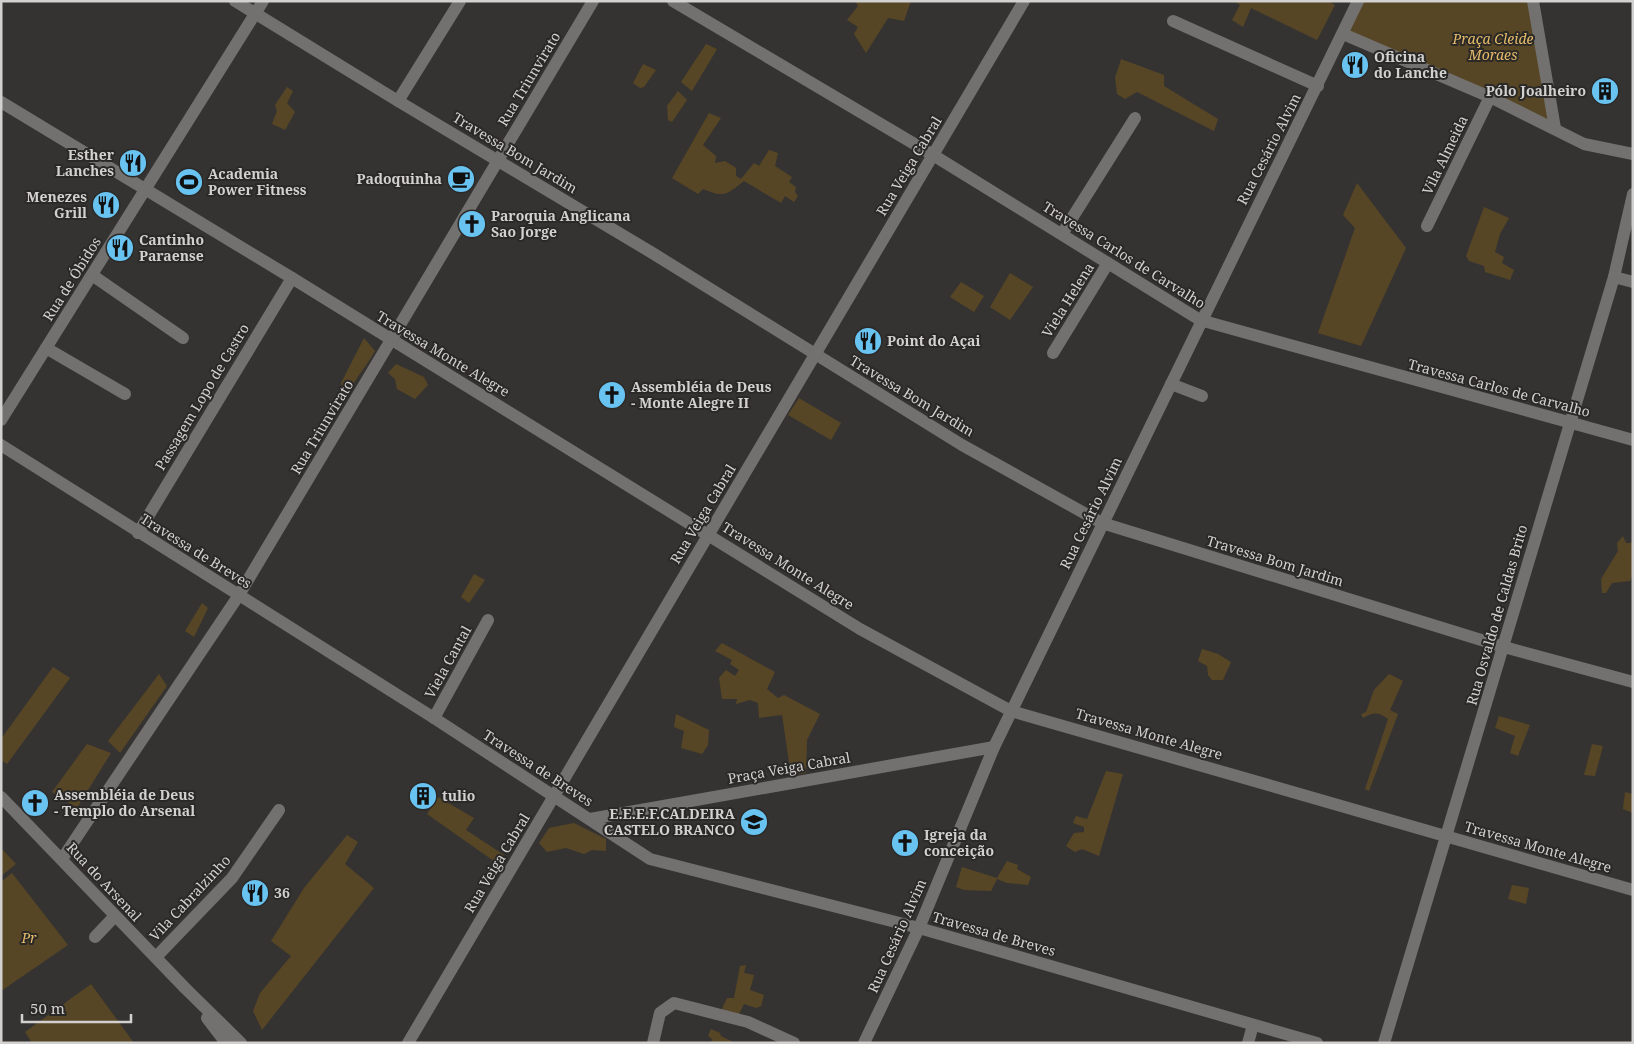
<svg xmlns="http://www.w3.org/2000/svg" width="1634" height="1044" font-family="'Noto Serif',serif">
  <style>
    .green { fill: #574625 }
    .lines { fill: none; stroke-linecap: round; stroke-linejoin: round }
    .minor { stroke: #727170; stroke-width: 12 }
    .labels { text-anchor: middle; stroke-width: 4; stroke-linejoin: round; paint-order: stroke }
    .park-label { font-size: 14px; font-style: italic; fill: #e5bb6a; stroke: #2b2927 }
    .poi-label { font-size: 14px; font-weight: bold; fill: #d2d1d0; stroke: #2b2927; text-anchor: start }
    .street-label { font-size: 14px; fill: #d2d1d0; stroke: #2b2927 }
  </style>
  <rect width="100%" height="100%" fill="#353331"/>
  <g class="green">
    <path d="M855,1H911L904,21L888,18L866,53L854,34L858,27L847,20L858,6Z"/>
    <path d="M1234,1H1328L1335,5L1317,40L1251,8L1243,27L1232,20L1240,5Z"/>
    <path d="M1357,1H1533L1555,128L1343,34Z"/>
    <path d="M706,44L717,49L692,91L681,82Z"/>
    <path d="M1121,59L1164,75V86L1218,119L1214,131L1137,92L1125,99L1117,94L1115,78Z"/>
    <path d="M643,64L656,70L644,87L640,88L633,83Z"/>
    <path d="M287,87L293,91L287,103L295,112L285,130L272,124L277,111L275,105Z"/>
    <path d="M678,91L687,100L672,122L668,120L667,106Z"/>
    <path d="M709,113L721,118L703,145L716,156L715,163L725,161L736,168V176L741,179L754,163L759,166L769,150L778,153L775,166L792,177L789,182L796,187L795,192L798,196L794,202L785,196L781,203L744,181C726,195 725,198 703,189L698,194L672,178Z"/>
    <path d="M1357,183L1406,248L1361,346L1318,333L1355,228L1343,215Z"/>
    <path d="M1484,207L1509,218L1500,234L1495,252L1504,257L1502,263L1514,270L1510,280L1485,272L1484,266L1469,261L1466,256Z"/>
    <path d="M1010,273L1033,287L1010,320L990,307Z"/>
    <path d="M961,282L984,296L974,312L950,297Z"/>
    <path d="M364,338L375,351C365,369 352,381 345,401L341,383Z"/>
    <path d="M396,364L424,377L428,385L415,399L397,389L395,379L388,373Z"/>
    <path d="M799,398L841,423L831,440L788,415Z"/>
    <path d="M1623,536L1626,543H1631L1633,539V574L1630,581L1612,583L1606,593H1602L1601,579L1618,551L1617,543Z"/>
    <path d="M474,574L485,580L469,603L461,597Z"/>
    <path d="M202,603L208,608L194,637L185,631Z"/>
    <path d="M722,643L775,672L767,689L778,698L784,695L820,714L807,740L806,773L791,775L782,715L759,718L758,703L750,700L736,704L737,699H722L719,678L726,670L735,676L739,670L730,664L732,660L715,651Z"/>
    <path d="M1202,649L1218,654L1231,662L1223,680H1212L1208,675L1207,666L1198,661Z"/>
    <path d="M53,667L70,678L7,764L1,760V739Z"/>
    <path d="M159,674L167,686L120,753L108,741Z"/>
    <path d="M1389,674L1403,681L1390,710L1398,714L1369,791L1365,789L1388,719C1378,712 1374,712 1363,718L1361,714L1366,712L1374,690Z"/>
    <path d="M676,714L709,730L708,745L702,754L681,748L684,731L674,727Z"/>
    <path d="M1499,716L1530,725L1518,756L1510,753L1515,736L1495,728Z"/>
    <path d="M87,744L111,753L77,808L52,792Z"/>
    <path d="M1592,744L1603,746L1595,776L1584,775Z"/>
    <path d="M1106,771L1123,774L1099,856L1082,849L1075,852L1066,846L1074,833L1084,832V827L1073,823L1076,816L1087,819Z"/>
    <path d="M1625,792L1633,794V813L1623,809Z"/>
    <path d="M438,797L474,818L466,830L504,855L498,864L427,814Z"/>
    <path d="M574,823L606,839V851L592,850L584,854L566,848L547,852L539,843L549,828Z"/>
    <path d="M347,835L358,842L345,864L374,888L262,1030L253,1011L260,993L291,956L271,941L304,888Z"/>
    <path d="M1,848L16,864L1,876Z"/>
    <path d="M1007,861L1018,865L1017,869L1031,877L1028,885L1007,883L997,879L991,891L964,890L956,887L962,867L997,878Z"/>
    <path d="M12,873L68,945L1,991V882Z"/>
    <path d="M1512,885L1529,888L1526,904L1508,899Z"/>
    <path d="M746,965L744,973L754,975L750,990L764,995L761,1006L756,1008L744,1004L738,1016L722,1009L727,998H734L740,966Z"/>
    <path d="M91,984L134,1043H32L25,1032Z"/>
    <path d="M711,1029L720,1033L721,1036L735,1043H711L712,1039L708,1036Z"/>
  </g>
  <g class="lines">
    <g class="minor">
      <path d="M235,1L398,101L654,254L962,445L1102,523L1504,647L1633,682"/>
      <path d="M673,1L933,155L1200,320L1633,440"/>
      <path d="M1533,1L1555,128"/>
      <path d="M1173,21L1318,86"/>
      <path d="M1343,34L1490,97L1584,144L1633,154"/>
      <path d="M398,101L460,1"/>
      <path d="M1,102L292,278L860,629L1011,711L1633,890"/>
      <path d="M1427,226L1490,97"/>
      <path d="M1062,234L1135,118"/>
      <path d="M92,275L183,338"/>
      <path d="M1614,277L1633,282"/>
      <path d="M46,348L125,394"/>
      <path d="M1053,353L1108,263"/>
      <path d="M1171,384L1202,396"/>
      <path d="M1,420L263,1"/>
      <path d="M1,445L434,718L650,859L919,928L1317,1043"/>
      <path d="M138,533L292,278"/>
      <path d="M434,718L488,620"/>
      <path d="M1,797L185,988L241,1043"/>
      <path d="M590,819L994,747"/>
      <path d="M62,859L239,595L593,1"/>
      <path d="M95,937L115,916"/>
      <path d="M156,957L232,878L279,810"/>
      <path d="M207,1018L226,1043"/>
      <path d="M408,1043L1024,1"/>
      <path d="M653,1043L660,1013L674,1003L748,1022L794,1043"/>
      <path d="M864,1043L919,928L994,747L1358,1"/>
      <path d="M1248,1043L1253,1025"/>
      <path d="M1384,1043L1614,277L1633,194"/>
    </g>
  </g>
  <defs>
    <symbol id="restaurant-disc" viewBox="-11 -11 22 22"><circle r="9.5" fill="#69c3f1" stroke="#2b2927"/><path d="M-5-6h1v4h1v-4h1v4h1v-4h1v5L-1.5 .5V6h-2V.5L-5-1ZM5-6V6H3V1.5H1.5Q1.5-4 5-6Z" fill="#111"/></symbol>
    <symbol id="building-disc" viewBox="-11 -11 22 22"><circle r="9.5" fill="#69c3f1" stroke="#2b2927"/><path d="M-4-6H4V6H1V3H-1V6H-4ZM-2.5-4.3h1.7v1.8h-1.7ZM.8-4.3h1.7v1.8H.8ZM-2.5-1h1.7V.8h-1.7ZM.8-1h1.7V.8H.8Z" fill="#111"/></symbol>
    <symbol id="cafe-disc" viewBox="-11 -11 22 22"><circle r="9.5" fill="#69c3f1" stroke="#2b2927"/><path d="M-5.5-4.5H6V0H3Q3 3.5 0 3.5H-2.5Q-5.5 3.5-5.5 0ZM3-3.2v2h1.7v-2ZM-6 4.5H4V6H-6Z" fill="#111"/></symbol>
    <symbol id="stadium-disc" viewBox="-11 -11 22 22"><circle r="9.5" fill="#69c3f1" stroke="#2b2927"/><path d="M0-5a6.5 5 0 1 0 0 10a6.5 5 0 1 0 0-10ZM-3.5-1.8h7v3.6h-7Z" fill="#111"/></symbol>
    <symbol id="church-disc" viewBox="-11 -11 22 22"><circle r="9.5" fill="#69c3f1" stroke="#2b2927"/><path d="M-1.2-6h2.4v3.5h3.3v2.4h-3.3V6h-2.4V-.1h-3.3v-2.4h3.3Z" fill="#111"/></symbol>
    <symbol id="school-disc" viewBox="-11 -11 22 22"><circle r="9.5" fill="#69c3f1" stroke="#2b2927"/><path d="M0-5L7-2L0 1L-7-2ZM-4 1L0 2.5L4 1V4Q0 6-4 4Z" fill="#111"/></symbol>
  </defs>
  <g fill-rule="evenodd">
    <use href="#restaurant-disc" x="1339" y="49" width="32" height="32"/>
    <use href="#building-disc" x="1589" y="75" width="32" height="32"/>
    <use href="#restaurant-disc" x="117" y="147" width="32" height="32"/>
    <use href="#cafe-disc" x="445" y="163" width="32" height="32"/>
    <use href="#stadium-disc" x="173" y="166" width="32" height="32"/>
    <use href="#restaurant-disc" x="90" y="189" width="32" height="32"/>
    <use href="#church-disc" x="456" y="208" width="32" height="32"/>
    <use href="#restaurant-disc" x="104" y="232" width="32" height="32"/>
    <use href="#restaurant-disc" x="852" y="325" width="32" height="32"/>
    <use href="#church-disc" x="596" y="379" width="32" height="32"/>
    <use href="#building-disc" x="407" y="780" width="32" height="32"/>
    <use href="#church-disc" x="19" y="787" width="32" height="32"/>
    <use href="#school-disc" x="738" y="806" width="32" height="32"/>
    <use href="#church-disc" x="889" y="827" width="32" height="32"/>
    <use href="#restaurant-disc" x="239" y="877" width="32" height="32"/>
  </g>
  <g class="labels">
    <g class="park-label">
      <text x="1493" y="44">Praça Cleide<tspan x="1493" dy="16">Moraes</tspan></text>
      <text x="29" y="943">Pr</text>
    </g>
    <g class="poi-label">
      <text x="1374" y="62">Oficina<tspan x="1374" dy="16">do Lanche</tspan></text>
      <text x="1586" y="96" text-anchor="end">Pólo Joalheiro</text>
      <text x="114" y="160" text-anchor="end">Esther<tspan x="114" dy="16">Lanches</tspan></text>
      <text x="208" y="179">Academia<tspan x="208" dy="16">Power Fitness</tspan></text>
      <text x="442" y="184" text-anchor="end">Padoquinha</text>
      <text x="87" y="202" text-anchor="end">Menezes<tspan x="87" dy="16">Grill</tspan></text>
      <text x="491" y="221">Paroquia Anglicana<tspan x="491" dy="16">Sao Jorge</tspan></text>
      <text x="139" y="245">Cantinho<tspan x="139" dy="16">Paraense</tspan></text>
      <text x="887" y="346">Point do Açai</text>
      <text x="631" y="392">Assembléia de Deus<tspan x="631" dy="16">- Monte Alegre II</tspan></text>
      <text x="54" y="800">Assembléia de Deus<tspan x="54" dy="16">- Templo do Arsenal</tspan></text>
      <text x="442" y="801">tulio</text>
      <text x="735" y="819" text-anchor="end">E.E.E.F.CALDEIRA<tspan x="735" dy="16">CASTELO BRANCO</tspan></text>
      <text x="924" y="840">Igreja da<tspan x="924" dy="16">conceição</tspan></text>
      <text x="274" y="898">36</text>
    </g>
    <g class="street-label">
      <text transform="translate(529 79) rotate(-59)" y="5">Rua Triunvirato</text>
      <text transform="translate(1269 149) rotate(-63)" y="5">Rua Cesário Alvim</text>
      <text transform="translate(515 153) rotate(31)" y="5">Travessa Bom Jardim</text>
      <text transform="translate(1445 155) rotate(-64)" y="5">Vila Almeida</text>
      <text transform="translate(909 166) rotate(-59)" y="5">Rua Veiga Cabral</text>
      <text transform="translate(1124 255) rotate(32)" y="5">Travessa Carlos de Carvalho</text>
      <text transform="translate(72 279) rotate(-58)" y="5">Rua de Óbidos</text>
      <text transform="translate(1068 300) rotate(-58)" y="5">Viela Helena</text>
      <text transform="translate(443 354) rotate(31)" y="5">Travessa Monte Alegre</text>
      <text transform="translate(1499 388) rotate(15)" y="5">Travessa Carlos de Carvalho</text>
      <text transform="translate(912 396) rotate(31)" y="5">Travessa Bom Jardim</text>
      <text transform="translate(202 397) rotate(-59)" y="5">Passagem Lopo de Castro</text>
      <text transform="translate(322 427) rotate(-59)" y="5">Rua Triunvirato</text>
      <text transform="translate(1091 513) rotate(-64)" y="5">Rua Cesário Alvim</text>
      <text transform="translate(703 514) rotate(-59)" y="5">Rua Veiga Cabral</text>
      <text transform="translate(196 551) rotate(32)" y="5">Travessa de Breves</text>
      <text transform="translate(1275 561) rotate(17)" y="5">Travessa Bom Jardim</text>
      <text transform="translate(788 566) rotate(32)" y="5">Travessa Monte Alegre</text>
      <text transform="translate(1497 615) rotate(-74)" y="5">Rua Osvaldo de Caldas Brito</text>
      <text transform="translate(448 662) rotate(-61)" y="5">Viela Cantal</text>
      <text transform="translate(1149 734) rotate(16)" y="5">Travessa Monte Alegre</text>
      <text transform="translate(538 768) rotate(33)" y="5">Travessa de Breves</text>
      <text transform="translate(789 768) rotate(-10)" y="5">Praça Veiga Cabral</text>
      <text transform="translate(1538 847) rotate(16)" y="5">Travessa Monte Alegre</text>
      <text transform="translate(497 863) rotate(-59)" y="5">Rua Veiga Cabral</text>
      <text transform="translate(104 882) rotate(47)" y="5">Rua do Arsenal</text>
      <text transform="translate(190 898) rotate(-47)" y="5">Vila Cabralzinho</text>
      <text transform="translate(994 934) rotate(16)" y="5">Travessa de Breves</text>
      <text transform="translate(897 936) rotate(-66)" y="5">Rua Cesário Alvim</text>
    </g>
  </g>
  <rect width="1634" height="1044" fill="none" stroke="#d2d1d0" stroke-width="5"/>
  <path d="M22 1014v8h109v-8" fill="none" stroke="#d2d1d0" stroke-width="2.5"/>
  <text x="30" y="1014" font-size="15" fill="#d2d1d0" stroke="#2b2927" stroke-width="4" paint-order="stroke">50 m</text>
</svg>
